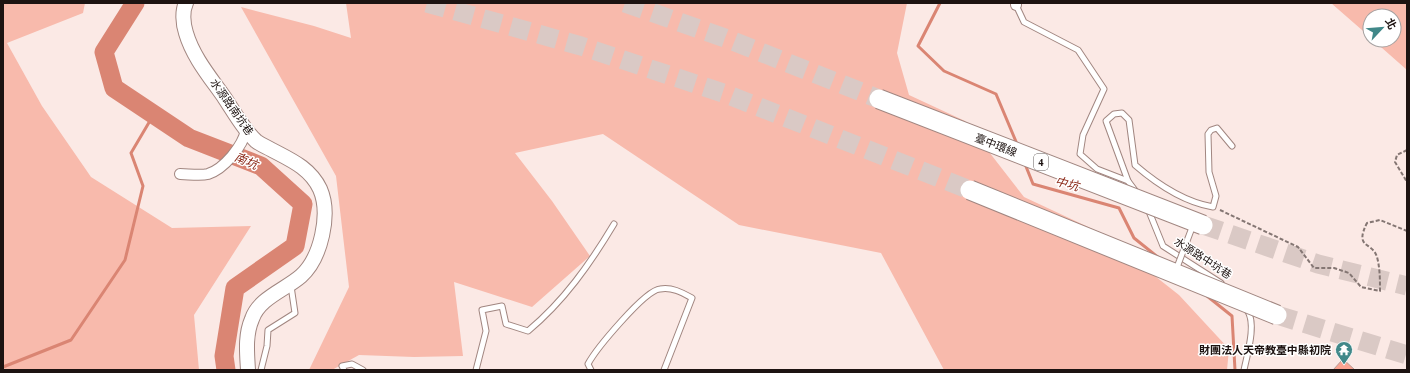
<svg xmlns="http://www.w3.org/2000/svg" width="1410" height="373" font-family="'Source Serif 4','Noto Sans TC',serif">
  <style>
    .green { fill: #f8baac }
    .lines { fill: none; stroke-linecap: round; stroke-linejoin: round }
    .stream { stroke: #da8573; stroke-width: 3 }
    .river { stroke: #da8573; stroke-width: 19 }
    .building { fill: #fba391; stroke: #b79b95 }
    .highway-tunnel { stroke: #dac9c5; stroke-width: 19; stroke-dasharray: 19 10; stroke-linecap: butt }
    .lane-casing { stroke: #a18680; stroke-width: 7 }
    .street-casing { stroke: #a18680; stroke-width: 12 }
    .secondary-casing { stroke: #a18680; stroke-width: 16 }
    .path { stroke: #847673; stroke-width: 2; stroke-dasharray: 4 2; stroke-linecap: butt }
    .lane { stroke: #fff; stroke-width: 5 }
    .street { stroke: #fff; stroke-width: 10 }
    .secondary { stroke: #fff; stroke-width: 14 }
    .lane-bridge-casing { stroke: #a18680; stroke-width: 7; stroke-linecap: butt }
    .highway-bridge-casing { stroke: #a18680; stroke-width: 21; stroke-linecap: butt }
    .lane-bridge { stroke: #fff; stroke-width: 5 }
    .highway-bridge { stroke: #fff; stroke-width: 19 }
    .labels { text-anchor: middle; stroke-width: 3; stroke-linejoin: round; paint-order: stroke }
    .shield { fill: #fff; stroke: #615a58; stroke-width: 1 }
    .shield-label { font-size: 10px; font-weight: bold; fill: #1d1311 }
    .street-label { font-size: 11px; fill: #1d1311; stroke: #fff }
    .poi-label { font-size: 11px; font-weight: bold; fill: #1d1311; stroke: #fff; text-anchor: end }
    .water-label { font-size: 12px; font-style: italic; fill: #892413; stroke: #fff }
  </style>
  <rect width="100%" height="100%" fill="#fbe9e5"/>
  <g class="green">
    <path d="M3,3H85L83,13L7,43L42,106L91,177L172,228L251,226L194,315L199,370H3Z"/>
    <path d="M346,3H907L897,53L909,95L965,121L1024,197L1099,232L1179,295L1229,349L1227,370H944L881,253L739,225L603,134L515,153L552,201L590,256L532,307L454,282L463,356L414,357L359,355L332,370H309L349,287L336,176L241,7L314,26L351,38Z"/>
    <path d="M1331,3H1407V70L1373,40H1394V16H1370V37Z"/>
  </g>
  <g class="lines">
    <g class="stream">
      <path d="M940,3L918,46L944,71L996,94L1017,144"/>
      <path d="M1025,164L1033,184L1119,208L1134,238L1159,258"/>
      <path d="M1207,296L1232,316L1235,370"/>
      <path d="M3,367L71,340L125,260L143,186L131,153L154,114"/>
    </g>
    <path class="river" d="M135,3L104,52L114,88L189,138L261,166L303,204L295,246L235,288L224,356L226,370"/>
  </g>
  <path class="building" d="M1343,359L1355,370H1333Z"/>
  <g class="lines">
    <g class="highway-tunnel">
      <path d="M427,3L581,46L726,94L970,190"/>
      <path d="M625,3L725,38L879,99"/>
      <path d="M1203,225L1318,264L1407,286"/>
      <path d="M1277,315L1407,355"/>
    </g>
    <defs>
      <g id="lane">
        <path d="M1016,5L1024,22L1078,50L1104,89L1083,135L1080,154L1097,169L1128,181L1137,193"/>
        <path d="M1128,181L1106,121L1114,114L1122,113L1129,120L1135,165C1157,184 1184,202 1213,207L1216,196L1209,172L1208,134L1211,130L1217,128L1232,146"/>
        <path d="M1148,209L1163,246L1221,283"/>
        <path d="M261,370L267,346L268,330L295,313L291,286"/>
        <path d="M344,370L342,366L352,364L363,370"/>
        <path d="M476,370L486,331L482,310L502,306L506,324L528,331C564,301 590,264 614,224"/>
        <path d="M591,370L588,364C596,349 645,290 660,289C672,287 681,292 692,298L664,370"/>
        <path d="M1244,370C1247,355 1257,323 1247,310"/>
      </g>
      <g id="street">
        <path d="M1016,3V5"/>
        <path d="M180,174C188,174 200,176 208,174C224,169 243,146 246,130"/>
      </g>
      <path id="secondary" d="M186,3C182,11 183,24 186,33C193,57 210,77 224,97C234,112 243,129 256,141C261,145 267,147 272,150C291,160 310,168 320,189C331,214 321,258 301,276C285,290 259,298 252,319C245,335 247,353 248,370"/>
    </defs>
    <use href="#lane" class="lane-casing"/>
    <use href="#street" class="street-casing"/>
    <use href="#secondary" class="secondary-casing"/>
    <g class="path">
      <path d="M1407,150L1397,155L1395,162L1407,182"/>
      <path d="M1220,210L1298,247L1314,268H1334L1349,273L1361,287L1380,291C1380,280 1380,268 1377,257C1372,241 1354,249 1367,223L1380,220L1407,231"/>
    </g>
    <use href="#lane" class="lane"/>
    <use href="#street" class="street"/>
    <use href="#secondary" class="secondary"/>
    <defs>
      <path id="lane-bridge" d="M1176,270L1193,225"/>
      <g id="highway-bridge">
        <path d="M879,99L1203,225"/>
        <path d="M970,190L1277,315"/>
      </g>
    </defs>
    <use href="#lane-bridge" class="lane-bridge-casing"/>
    <use href="#highway-bridge" class="highway-bridge-casing"/>
    <use href="#lane-bridge" class="lane-bridge"/>
    <use href="#highway-bridge" class="highway-bridge"/>
  </g>
  <defs>
    <symbol id="temple-pin" viewBox="-11 -11 22 30"><path d="M0 17L-7.5 6A9.5 9.5 0 1 1 7.5 6Z" fill="#408889" stroke="#fff"/><path d="M0-6L5-2H3V0L6.5 2.5H4V6H1.5V3h-3V6H-4V2.5H-6.5L-3 0V-2H-5Z" fill="#fff"/></symbol>
  </defs>
  <g fill-rule="evenodd">
    <use href="#temple-pin" x="1334" y="340" width="20" height="27"/>
  </g>
  <g class="labels">
    <rect class="shield" x="1034" y="154" width="14" height="16" rx="3"/>
    <g class="shield-label">
      <text x="1041" y="166">4</text>
    </g>
    <g class="street-label">
      <text transform="translate(232 107) rotate(55)" y="4">水源路南坑巷</text>
      <text transform="translate(996 145) rotate(21)" y="4">臺中環線</text>
      <text transform="translate(1203 258) rotate(33)" y="4">水源路中坑巷</text>
    </g>
    <g class="poi-label">
      <text x="1331" y="354">財團法人天帝教臺中縣初院</text>
    </g>
    <g class="water-label">
      <text transform="translate(246 161) rotate(23)" y="4">南坑</text>
      <text transform="translate(1067 184) rotate(15)" y="4">中坑</text>
    </g>
  </g>
  <rect width="1410" height="373" fill="none" stroke="#1d1311" stroke-width="8"/>
  <g transform="translate(1382 28) rotate(64)"><circle r="19" fill="#ffffff" stroke="#a5a1a0"/>
  <path d="M0-3L7 15L0 10L-7 15Z" fill="#408889"/>
  <text y="-6" font-size="11" font-weight="bold" text-anchor="middle" fill="#1d1311">北</text>
  </g>
</svg>
